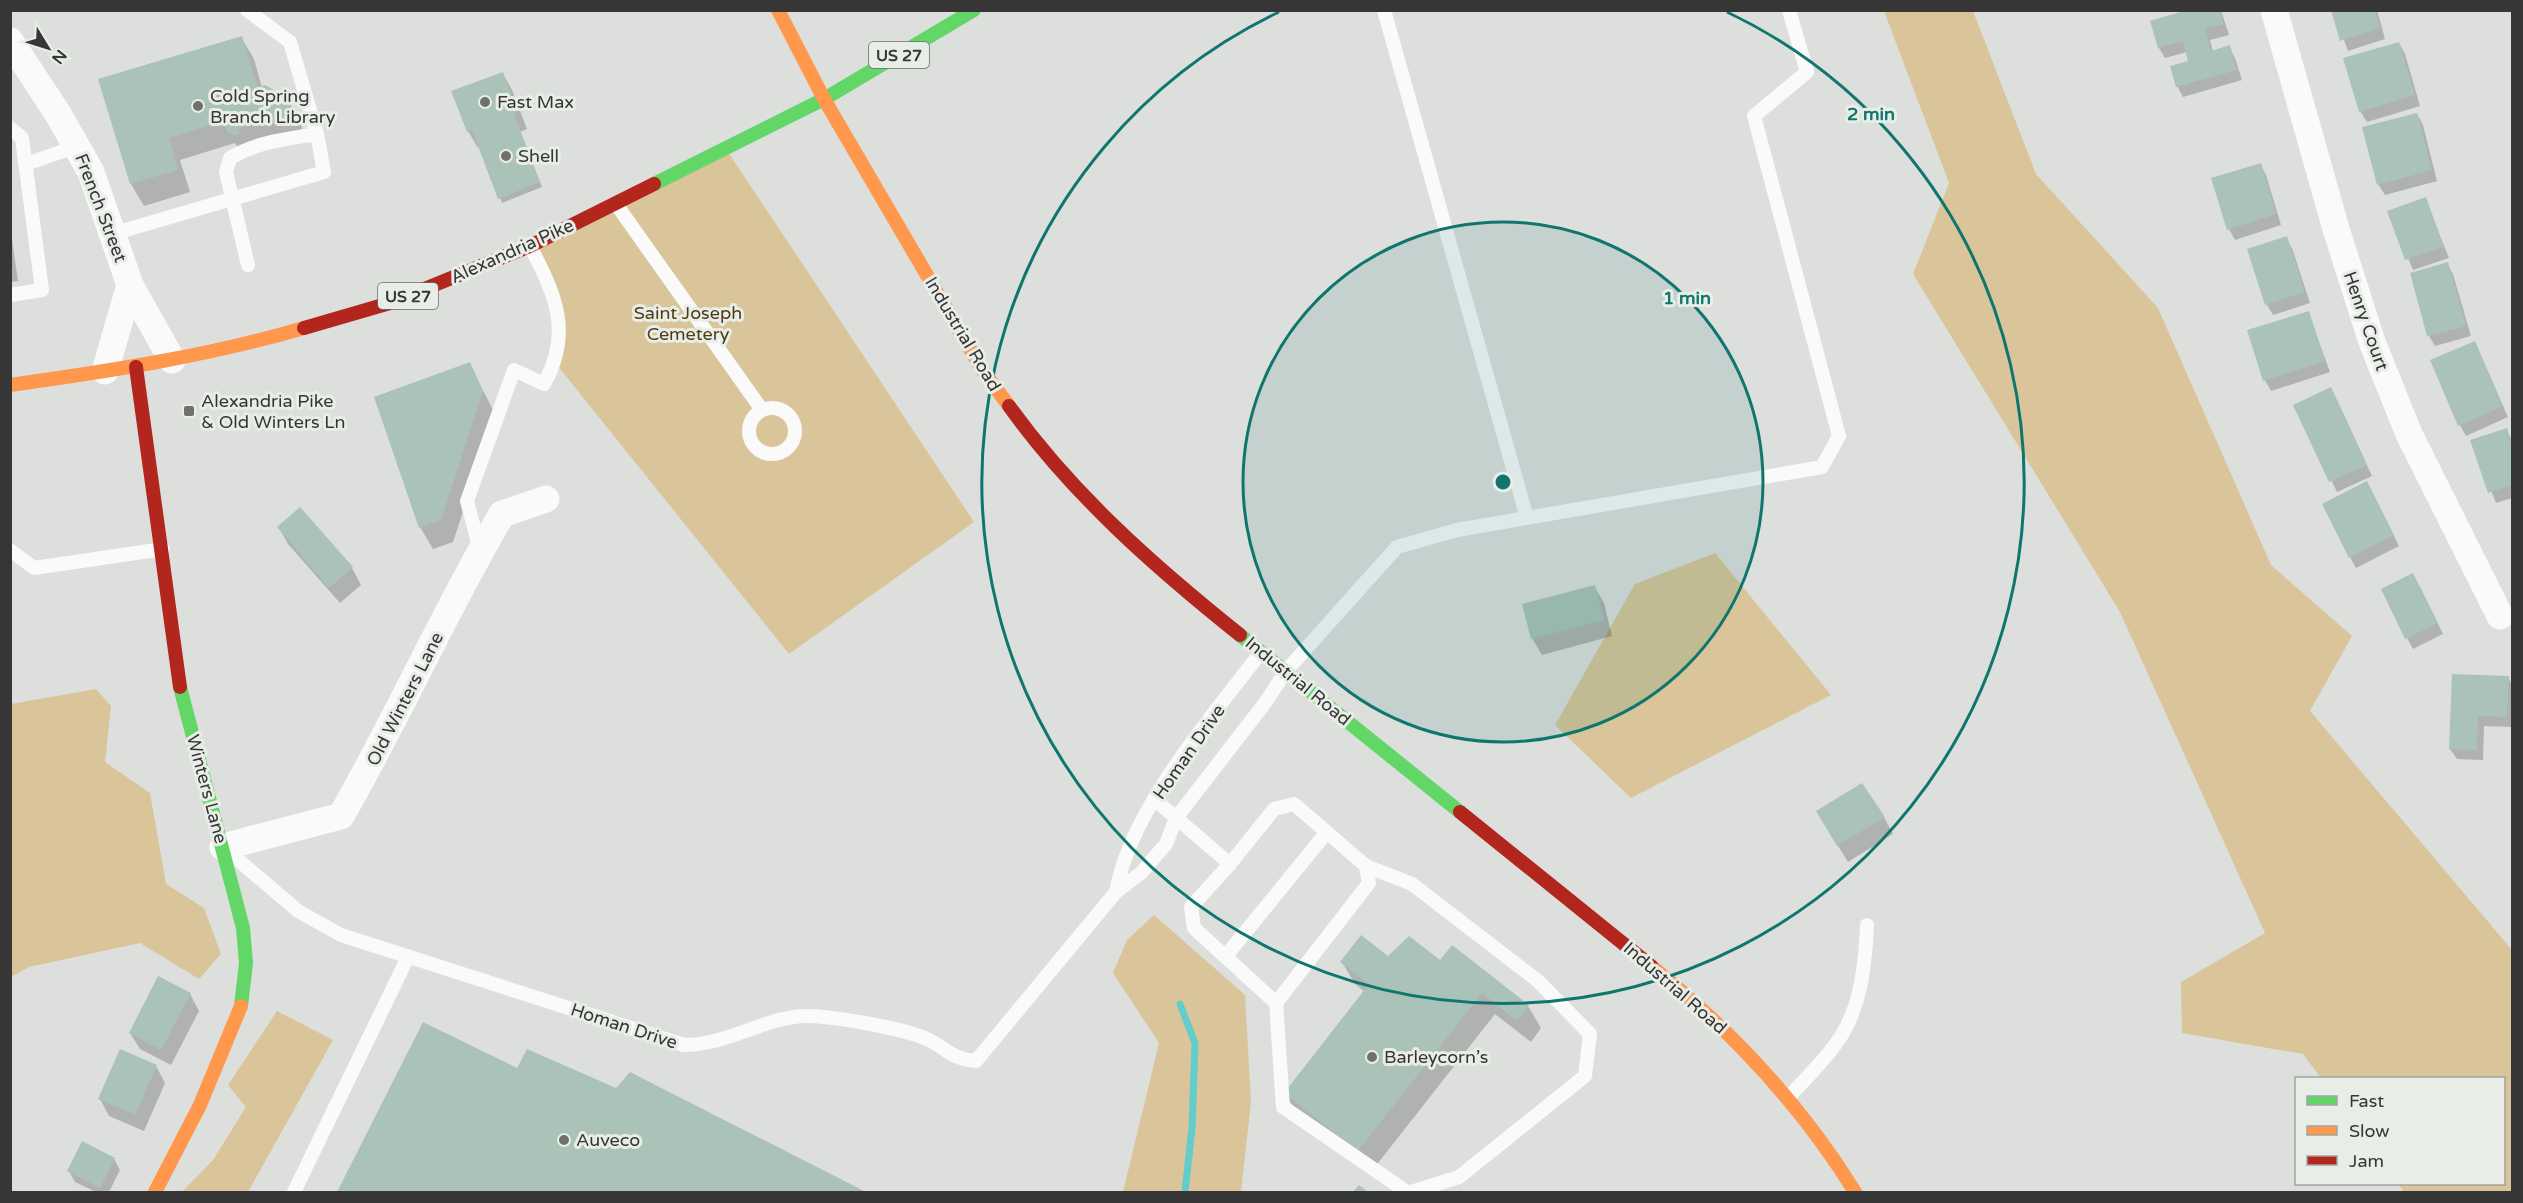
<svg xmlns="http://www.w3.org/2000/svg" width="2523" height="1203" font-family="'Varela Round',sans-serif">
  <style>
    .green { fill: #d9c599 }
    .shadow { fill: #0003 }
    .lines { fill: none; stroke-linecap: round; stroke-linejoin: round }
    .stream { stroke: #62cdca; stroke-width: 7 }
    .building { fill: #abc2b8 }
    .lane { stroke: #fafafa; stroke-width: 14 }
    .street { stroke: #fafafa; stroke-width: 27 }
    .fast { stroke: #63d668; stroke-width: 14 }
    .slow { stroke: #ff974d; stroke-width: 14 }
    .jam { stroke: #b3261e; stroke-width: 14 }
    .ring { fill: none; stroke: #0f766e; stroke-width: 3 }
    .poi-dot { fill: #70716f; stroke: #e9ede8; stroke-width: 2 }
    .labels { text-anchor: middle; stroke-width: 6; stroke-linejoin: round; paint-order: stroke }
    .shield { fill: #e9ede8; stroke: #6b6d6b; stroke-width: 1.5 }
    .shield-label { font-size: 16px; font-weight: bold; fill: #353635 }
    .poi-label { font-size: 18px; fill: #353635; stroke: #e9ede8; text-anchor: start }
    .street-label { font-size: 18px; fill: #353635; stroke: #e9ede8 }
    .park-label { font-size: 18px; fill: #4c3b14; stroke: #e9ede8 }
    .centre { fill: #0f766e; stroke: #e9ede8; stroke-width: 3 }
    .ring-label { font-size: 18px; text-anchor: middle; font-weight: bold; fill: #0f766e; stroke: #e9ede8; stroke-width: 6; stroke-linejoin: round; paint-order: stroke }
  </style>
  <rect width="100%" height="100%" fill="#dddfdc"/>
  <g class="green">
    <path d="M1884,11H1973L2036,174L2158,308L2271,565L2352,636L2310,711L2512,950V1192H2404L2398,1184H2504V1078H2321L2303,1054L2182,1033L2181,982L2265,933L2120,612L1913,274L1949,183Z"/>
    <path d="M726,149L974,522L789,654L557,365L560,335L530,246Z"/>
    <path d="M1715,553L1831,695L1631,798L1555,725L1635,584Z"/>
    <path d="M96,689L111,706L105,762L150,793L166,884L204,908L221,954L199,979L140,943L29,967L11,977V704Z"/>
    <path d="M1154,915L1245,995L1251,1102L1241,1192H1123L1159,1043L1113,973L1127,940Z"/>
    <path d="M277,1011L333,1040L248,1192H182L213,1160L246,1107L228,1085Z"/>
  </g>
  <g class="shadow">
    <path d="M2193,10H2221L2229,35L2210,40L2213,51L2229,47L2235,58L2242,80L2183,97L2177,86L2190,62L2187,52L2165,58L2159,48L2152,22Z"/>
    <path d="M2333,10H2377L2385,39L2348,51Z"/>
    <path d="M241,37L254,59L262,88L287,99L300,121L304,136L242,154L235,143L180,160L190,192L144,206L131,184Z"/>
    <path d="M2399,43L2405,54L2420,106L2367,122L2360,111Z"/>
    <path d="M503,74L512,90L527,129L520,132L542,187L502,203L480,147L478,148L468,131Z"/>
    <path d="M2417,114L2423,125L2437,181L2385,195L2378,184Z"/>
    <path d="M2260,164L2266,175L2281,225L2235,240L2229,229Z"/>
    <path d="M2425,199L2449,258L2413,270L2389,212Z"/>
    <path d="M10,226L18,281L10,282Z"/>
    <path d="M2286,238L2292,248L2310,303L2273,315L2267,305L2249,250Z"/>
    <path d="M2447,264L2453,274L2471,336L2435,346L2429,336L2412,274Z"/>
    <path d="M2308,312L2330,372L2271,391L2265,380Z"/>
    <path d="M2475,343L2508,417L2466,436L2460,425Z"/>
    <path d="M469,363L495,414L453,542L433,549L420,527Z"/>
    <path d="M2337,400L2372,476L2337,492L2295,405Z"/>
    <path d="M2506,430L2512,440V498L2496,503L2472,441Z"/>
    <path d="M2373,494L2399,546L2356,568L2350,557Z"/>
    <path d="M279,528L352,568L361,585L340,603L288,544Z"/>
    <path d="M2419,585L2443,634L2413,649L2407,638Z"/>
    <path d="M1594,586L1604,603L1612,636L1542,655L1532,638Z"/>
    <path d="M2508,677L2512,685V727L2484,726L2483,760L2457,759L2450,749Z"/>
    <path d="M1884,817L1893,834L1848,862L1827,828Z"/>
    <path d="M1452,947L1528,1006L1541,1028L1531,1042L1495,1014L1371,1172L1298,1115L1285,1093L1365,992L1355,984L1342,962H1440Z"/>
    <path d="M190,994L199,1011L171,1065L140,1049L130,1033Z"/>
    <path d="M424,1024L517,1070L616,1090L630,1074L863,1192H339Z"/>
    <path d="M156,1066L165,1083L144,1131L109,1116L100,1099Z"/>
    <path d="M114,1159L120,1170L109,1192H96L75,1182L69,1171Z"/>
  </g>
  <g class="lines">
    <path class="stream" d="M1180,1004L1195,1043L1192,1128L1185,1192"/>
  </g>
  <g class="building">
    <path d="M2187,10H2220L2224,24L2205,29L2211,51L2230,45L2237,70L2176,87L2170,66L2188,61L2183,41L2158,48L2150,21Z"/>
    <path d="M2331,10H2375L2380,28L2340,41Z"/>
    <path d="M242,36L258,87L265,85L288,98L293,113L289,120L283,121L281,117L238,129L240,133L234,135L227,132L224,121L169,138L178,170L130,184L98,79Z"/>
    <path d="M2399,42L2415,95L2359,112L2343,58Z"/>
    <path d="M503,72L518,112L514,114L540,182L498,199L472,130L467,132L451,91Z"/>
    <path d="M2417,113L2432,170L2377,185L2362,127Z"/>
    <path d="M2261,163L2276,214L2227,230L2211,178Z"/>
    <path d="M2426,197L2444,247L2405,260L2387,211Z"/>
    <path d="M2287,236L2305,292L2265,305L2247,249Z"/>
    <path d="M2448,262L2466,326L2427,336L2410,273Z"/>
    <path d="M2309,311L2325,361L2263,381L2247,330Z"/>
    <path d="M2475,341L2503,406L2458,426L2430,360Z"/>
    <path d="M470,362L483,391L441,520L419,528L374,397Z"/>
    <path d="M2331,387L2367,465L2329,482L2293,405Z"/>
    <path d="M2507,428L2512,445V485L2488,493L2470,440Z"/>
    <path d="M2367,481L2394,535L2349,558L2322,504Z"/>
    <path d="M300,507L353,567L329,588L277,527Z"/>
    <path d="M2413,573L2438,623L2405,639L2381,589Z"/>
    <path d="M1595,585L1604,620L1531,639L1522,604Z"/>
    <path d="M2452,674L2509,676L2507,717L2478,716L2477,750L2449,749Z"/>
    <path d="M1862,783L1885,817L1837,846L1816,811Z"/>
    <path d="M1361,935L1388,956L1409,936L1440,960L1452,945L1529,1005L1517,1021L1482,993L1358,1151L1284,1093L1369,984L1340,962Z"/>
    <path d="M158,976L191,993L161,1050L129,1033Z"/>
    <path d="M423,1022L517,1068L527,1049L616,1088L630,1072L866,1192H337Z"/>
    <path d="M120,1049L157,1065L135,1115L98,1099Z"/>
    <path d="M82,1141L115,1158L100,1188L67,1171Z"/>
    <path d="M1359,1185L1368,1192H1353Z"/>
  </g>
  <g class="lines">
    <g class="lane">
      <path d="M1384,10L1527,518"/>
      <path d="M10,128L22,138L42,290L10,295"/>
      <path d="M26,164L78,146"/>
      <path d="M616,204L762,410"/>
      <path d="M112,234L324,172L317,134L290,42L247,10"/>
      <path d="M248,265L226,172L230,158C257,142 286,139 317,134"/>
      <circle cx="772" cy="431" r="23"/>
      <path d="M10,550L34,568L163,549"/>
      <path d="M480,550L467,501L514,370L544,384C573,332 555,294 530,246"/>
      <path d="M1154,799L1230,864L1274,809L1294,804L1366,866L1412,884L1538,981L1590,1034L1585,1076L1459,1177L1411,1192"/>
      <path d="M230,853L298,911L341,935L684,1045C729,1045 768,1015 809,1016C837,1017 902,1028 927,1039C948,1049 949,1058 976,1061L1116,892L1141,873L1166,844L1176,818L1265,703L1286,671L1397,547L1457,530L1822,467L1839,436L1754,116L1807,72L1789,10"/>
      <path d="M1230,864L1191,907L1194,928L1276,1003"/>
      <path d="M1366,866L1369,883L1276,1003L1283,1107L1407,1192"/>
      <path d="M1116,892C1130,810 1211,718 1261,652"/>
      <path d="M1225,957L1327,832"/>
      <path d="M1788,1098C1804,1080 1821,1064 1835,1045C1861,1011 1865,966 1867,925"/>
      <path d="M294,1192L408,957"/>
    </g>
    <g class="street">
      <path d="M2274,10L2336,229L2372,342L2409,434L2500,616"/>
      <path d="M10,41L58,114L91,172L130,285L172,360"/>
      <path d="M105,371L130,285"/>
      <path d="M223,847L341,816C398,717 444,612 502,514L546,499"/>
    </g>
    <g class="fast">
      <path d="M654,184L824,99L974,10"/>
      <path d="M1240,635L1460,812"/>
      <path d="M180,687L243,928L246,963L241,1006"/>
    </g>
    <g class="slow">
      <path d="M778,10L824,99L983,371L1009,406"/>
      <path d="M10,385C110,371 208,356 304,328"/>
      <path d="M1651,966C1731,1030 1801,1105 1855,1192"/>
      <path d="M155,1192L200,1105L241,1006"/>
    </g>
    <g class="jam">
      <path d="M304,328L390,303L530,246L654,184"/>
      <path d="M136,367L180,687"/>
      <path d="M1009,406C1073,495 1155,567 1240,635"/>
      <path d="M1460,812L1651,966"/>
    </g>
  </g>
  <circle cx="1503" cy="482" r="260" fill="#0f766e" fill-opacity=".12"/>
  <g class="ring">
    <circle cx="1503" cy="482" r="260"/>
    <path d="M1727 12A521 521 0 1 1 1279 12"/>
  </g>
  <g class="poi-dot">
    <circle cx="485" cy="102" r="6"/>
    <circle cx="198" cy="106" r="6"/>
    <circle cx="506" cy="156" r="6"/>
    <rect x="183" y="405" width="12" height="12" rx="3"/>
    <circle cx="1372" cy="1057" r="6"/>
    <circle cx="564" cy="1140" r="6"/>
  </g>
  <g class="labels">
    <g class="shield">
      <rect x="869" y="42" width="60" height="26" rx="4.5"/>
      <rect x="378" y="283" width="60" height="26" rx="4.5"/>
    </g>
    <g class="shield-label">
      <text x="899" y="61">US 27</text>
      <text x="408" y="302">US 27</text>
    </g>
    <g class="poi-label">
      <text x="210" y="102">Cold Spring<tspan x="210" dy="21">Branch Library</tspan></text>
      <text x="497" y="108">Fast Max</text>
      <text x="518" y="162">Shell</text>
      <text x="201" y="407">Alexandria Pike<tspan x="201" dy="21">&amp; Old Winters Ln</tspan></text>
      <text x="1384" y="1063">Barleycorn’s</text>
      <text x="576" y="1146">Auveco</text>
    </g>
    <g class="street-label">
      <text transform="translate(101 208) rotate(69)" y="6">French Street</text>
      <text transform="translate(512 251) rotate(-24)" y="6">Alexandria Pike</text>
      <text transform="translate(2366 321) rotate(71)" y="6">Henry Court</text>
      <text transform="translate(963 334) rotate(59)" y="6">Industrial Road</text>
      <text transform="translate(1298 681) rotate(39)" y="6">Industrial Road</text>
      <text transform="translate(405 699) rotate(-63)" y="6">Old Winters Lane</text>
      <text transform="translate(1189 752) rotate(-55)" y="6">Homan Drive</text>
      <text transform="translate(207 789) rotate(75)" y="6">Winters Lane</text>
      <text transform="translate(1675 988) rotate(41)" y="6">Industrial Road</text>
      <text transform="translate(624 1026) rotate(18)" y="6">Homan Drive</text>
    </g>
    <g class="park-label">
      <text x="688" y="319">Saint Joseph<tspan x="688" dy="21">Cemetery</tspan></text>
    </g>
  </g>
  <circle cx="1503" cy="482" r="9" class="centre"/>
  <g class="ring-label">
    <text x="1871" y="120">2 min</text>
    <text x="1687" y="304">1 min</text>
  </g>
  <rect width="2523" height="1203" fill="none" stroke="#353635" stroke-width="24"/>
  <rect x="2295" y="1077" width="210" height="108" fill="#e9ede8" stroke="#a1a4a0" stroke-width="1.5"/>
  <rect x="2307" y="1096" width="30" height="9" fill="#63d668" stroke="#a1a4a0" stroke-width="1.5"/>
  <text x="2349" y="1107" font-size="18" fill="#353635">Fast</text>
  <rect x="2307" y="1126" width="30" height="9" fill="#ff974d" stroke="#a1a4a0" stroke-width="1.5"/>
  <text x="2349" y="1137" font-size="18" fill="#353635">Slow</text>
  <rect x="2307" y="1156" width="30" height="9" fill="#b3261e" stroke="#a1a4a0" stroke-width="1.5"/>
  <text x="2349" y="1167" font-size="18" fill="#353635">Jam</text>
  <g transform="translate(48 48) rotate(128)" stroke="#e9ede8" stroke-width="4.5" paint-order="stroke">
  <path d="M0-4.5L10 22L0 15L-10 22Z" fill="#353635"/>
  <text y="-9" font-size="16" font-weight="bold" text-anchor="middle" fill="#353635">N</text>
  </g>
</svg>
